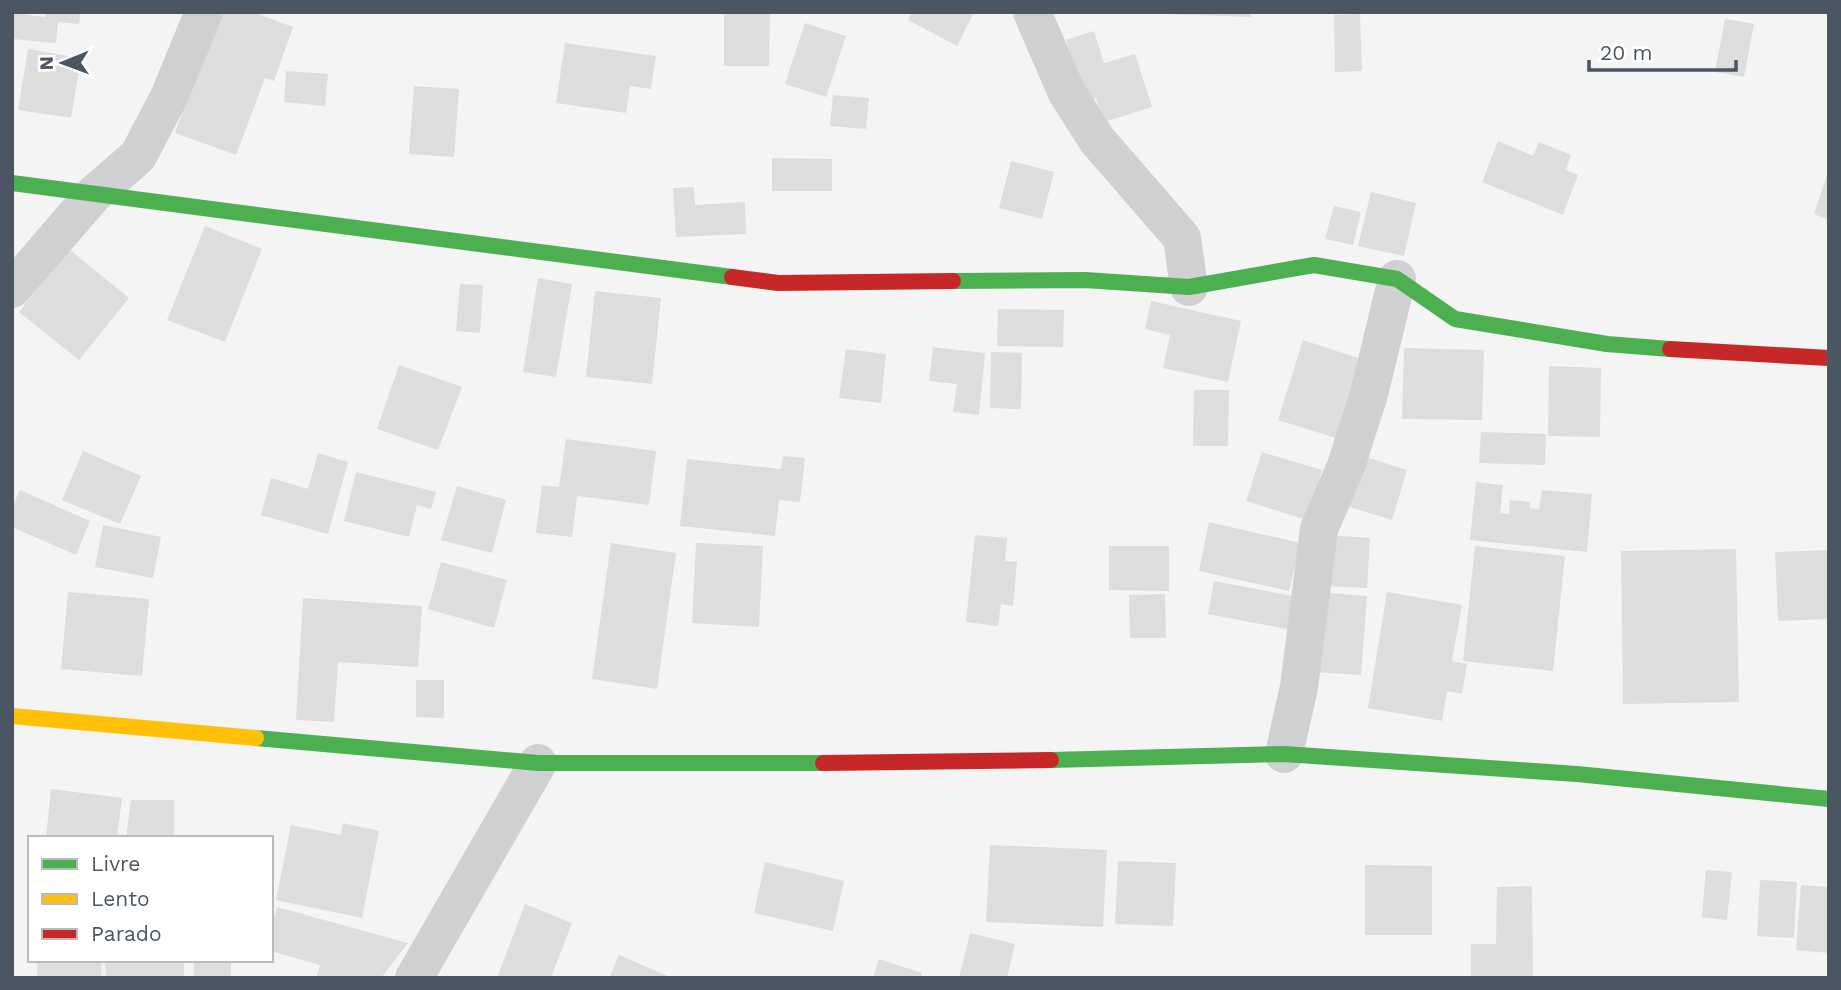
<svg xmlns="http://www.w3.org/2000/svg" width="1841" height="990" font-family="'Work Sans',sans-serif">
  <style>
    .building { fill: #ddddde }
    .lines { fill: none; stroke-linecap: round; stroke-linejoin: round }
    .street { stroke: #ced0d2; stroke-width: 38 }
    .fast { stroke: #4caf50; stroke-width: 16 }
    .slow { stroke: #ffc107; stroke-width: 16 }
    .jam { stroke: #c62828; stroke-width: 16 }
  </style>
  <rect width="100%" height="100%" fill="#f4f4f4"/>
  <g class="building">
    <path d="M46,12H81L79,24L58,22L56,43L12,39V13L45,17Z"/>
    <path d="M218,12H253L293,27L274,81L265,78L236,155L175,133Z"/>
    <path d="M724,12H770L769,66H724Z"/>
    <path d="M912,12H974L957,46L908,20Z"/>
    <path d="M1112,12H1251V17Z"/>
    <path d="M1360,14L1362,71L1335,72L1334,15Z"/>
    <path d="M1725,19L1754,24L1744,77L1715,72Z"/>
    <path d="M805,23L846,36L826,97L785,84Z"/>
    <path d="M1094,31L1104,63L1135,54L1152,107L1104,122L1096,98L1086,102L1066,40Z"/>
    <path d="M565,43L656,56L651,89L630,86L626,113L556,103Z"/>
    <path d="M28,49L81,58L71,118L18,110Z"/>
    <path d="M286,71L328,74L325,106L284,102Z"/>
    <path d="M414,86L459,89L454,157L409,154Z"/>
    <path d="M833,95L869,98L866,129L830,126Z"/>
    <path d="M1498,141L1533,156L1539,142L1571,155L1566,170L1578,175L1563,215L1482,182Z"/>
    <path d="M772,158L832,159V191H772Z"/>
    <path d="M1011,161L1054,172L1042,219L999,208Z"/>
    <path d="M1828,172H1829V220L1814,214Z"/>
    <path d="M694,187L695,205L745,202L746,234L676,237L673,188Z"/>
    <path d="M1371,192L1416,203L1404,256L1358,246Z"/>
    <path d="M1334,206L1361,212L1353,245L1325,239Z"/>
    <path d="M205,226L262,249L225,342L167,320Z"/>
    <path d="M69,249L129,298L79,360L19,312Z"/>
    <path d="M538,278L572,284L556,377L523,372Z"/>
    <path d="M460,284L483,285L480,333L456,331Z"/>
    <path d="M595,291L661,298L652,384L586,377Z"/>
    <path d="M1151,301L1241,321L1228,382L1163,368L1170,335L1145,329Z"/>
    <path d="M998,309L1064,310L1063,347L997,346Z"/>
    <path d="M1303,340L1367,361L1342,440L1278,420Z"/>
    <path d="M933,347L985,353L979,415L953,412L957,384L929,381Z"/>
    <path d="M1404,348L1484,350L1482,420L1402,419Z"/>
    <path d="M846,349L886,354L881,403L839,398Z"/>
    <path d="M991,352L1022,353L1021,409L990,408Z"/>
    <path d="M399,365L462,387L438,450L377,429Z"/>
    <path d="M1549,366L1601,368L1600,437L1548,436Z"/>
    <path d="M1194,390H1229L1228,446H1193Z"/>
    <path d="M1481,432L1546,434L1545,465L1479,463Z"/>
    <path d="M566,439L656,451L649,505L577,496L572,537L536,533L542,485L559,487Z"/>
    <path d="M83,451L141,476L120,524L62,500Z"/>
    <path d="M1262,452L1322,470L1307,520L1246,501Z"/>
    <path d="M318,453L348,462L328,534L261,515L271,478L308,489Z"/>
    <path d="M1356,454L1407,470L1392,520L1340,504Z"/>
    <path d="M783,456L805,458L800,502L779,500L775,536L680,526L687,459L781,469Z"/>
    <path d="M356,472L436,492L431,509L417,505L409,537L344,521Z"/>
    <path d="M1476,482L1503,485L1500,513L1509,514L1510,500L1530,502V508L1539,509L1542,490L1592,494L1587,552L1470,540Z"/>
    <path d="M457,486L506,500L492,553L441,540Z"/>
    <path d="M20,490L90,521L76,555L12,527V507Z"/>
    <path d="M1209,522L1301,543L1289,591L1199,571Z"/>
    <path d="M103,525L161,537L153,578L95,567Z"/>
    <path d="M975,535L1007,538L1005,561L1017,562L1013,606L1001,604L998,626L966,622Z"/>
    <path d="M1326,535L1370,538L1367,588L1323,586Z"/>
    <path d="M611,543L676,553L657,689L592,679Z"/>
    <path d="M696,543L763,546L759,627L692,623Z"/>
    <path d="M1109,546H1169V591L1109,590Z"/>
    <path d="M1475,546L1565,556L1553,671L1463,661Z"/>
    <path d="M1736,549L1739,702L1623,704L1621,551Z"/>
    <path d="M1829,550V619L1778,621L1775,552Z"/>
    <path d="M441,562L507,580L494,628L428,609Z"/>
    <path d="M1214,581L1303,598L1297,631L1208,614Z"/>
    <path d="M68,592L149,599L142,676L61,669Z"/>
    <path d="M1318,592L1367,596L1361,675L1313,672Z"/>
    <path d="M1387,592L1462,605L1452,661L1467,664L1462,694L1447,691L1442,721L1368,708Z"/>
    <path d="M1165,594L1166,638H1130L1129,595Z"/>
    <path d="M303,598L422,606L418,667L338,662L334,722L296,720Z"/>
    <path d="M416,680H444V718L416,717Z"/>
    <path d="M51,789L122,798L117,838H46Z"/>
    <path d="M131,800H174V838H126Z"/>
    <path d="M343,823L379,831L362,918L276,900L291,825L341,835Z"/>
    <path d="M990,845L1107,850L1103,927L986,922Z"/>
    <path d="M1118,861L1176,863L1173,926L1115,924Z"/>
    <path d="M765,862L844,881L833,931L754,913Z"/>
    <path d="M1365,865L1432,866V935H1365Z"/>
    <path d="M1706,870L1732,872L1727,920L1702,917Z"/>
    <path d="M1760,880L1797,882L1794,938L1757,936Z"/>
    <path d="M1801,885L1829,887V953L1796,950Z"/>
    <path d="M1532,886L1533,977L1471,978V944H1496L1497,887Z"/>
    <path d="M525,904L572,923L552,975L558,978H497Z"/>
    <path d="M277,907L408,943L381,978H316L320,965L271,951V930Z"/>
    <path d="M970,933L1015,944L1007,978H959Z"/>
    <path d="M619,955L672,978H609Z"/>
    <path d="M879,959L922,973L920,978H873Z"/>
    <path d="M38,960H102L101,978H37Z"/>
    <path d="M105,960H184V978H106Z"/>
    <rect x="194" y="960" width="37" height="18"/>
  </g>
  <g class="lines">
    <g class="street">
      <path d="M1032,12L1066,91L1097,140L1182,238L1189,287"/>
      <path d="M12,289L94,194L138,156L169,97L204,12"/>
      <path d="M1284,754L1299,687L1319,529L1346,466L1369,394L1397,279"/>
      <path d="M414,978L538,763"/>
    </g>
    <g class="fast">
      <path d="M12,183L732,277"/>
      <path d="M953,281L1085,280L1189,287L1314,265L1397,279L1455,319L1607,344L1670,349"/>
      <path d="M256,738L538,763H823"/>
      <path d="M1051,760L1284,754L1577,774L1829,799"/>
    </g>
    <path class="slow" d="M12,716L256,738"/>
    <g class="jam">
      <path d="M732,277L778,283L953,281"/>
      <path d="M1670,349L1829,358"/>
      <path d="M823,763L1051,760"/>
    </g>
  </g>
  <rect width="1841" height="990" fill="none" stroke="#4a5661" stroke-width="28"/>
  <rect x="28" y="836" width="245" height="126" fill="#ffffff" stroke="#b7bbc0" stroke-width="2"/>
  <rect x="42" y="859" width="35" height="10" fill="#4caf50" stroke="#b7bbc0" stroke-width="2"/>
  <text x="91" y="871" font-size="21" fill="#4a5661">Livre</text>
  <rect x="42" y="894" width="35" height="10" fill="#ffc107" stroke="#b7bbc0" stroke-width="2"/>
  <text x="91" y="906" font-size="21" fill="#4a5661">Lento</text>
  <rect x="42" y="929" width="35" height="10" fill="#c62828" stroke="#b7bbc0" stroke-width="2"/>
  <text x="91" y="941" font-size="21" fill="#4a5661">Parado</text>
  <g transform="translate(63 63) rotate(269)" stroke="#ffffff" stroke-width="5" paint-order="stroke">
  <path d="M0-5L12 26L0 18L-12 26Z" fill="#4a5661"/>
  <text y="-10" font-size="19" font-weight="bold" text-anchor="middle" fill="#4a5661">N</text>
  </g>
  <path d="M1589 60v10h147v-10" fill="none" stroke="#4a5661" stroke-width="3.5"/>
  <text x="1600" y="60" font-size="21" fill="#4a5661" stroke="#ffffff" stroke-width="5" paint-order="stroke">20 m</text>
</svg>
